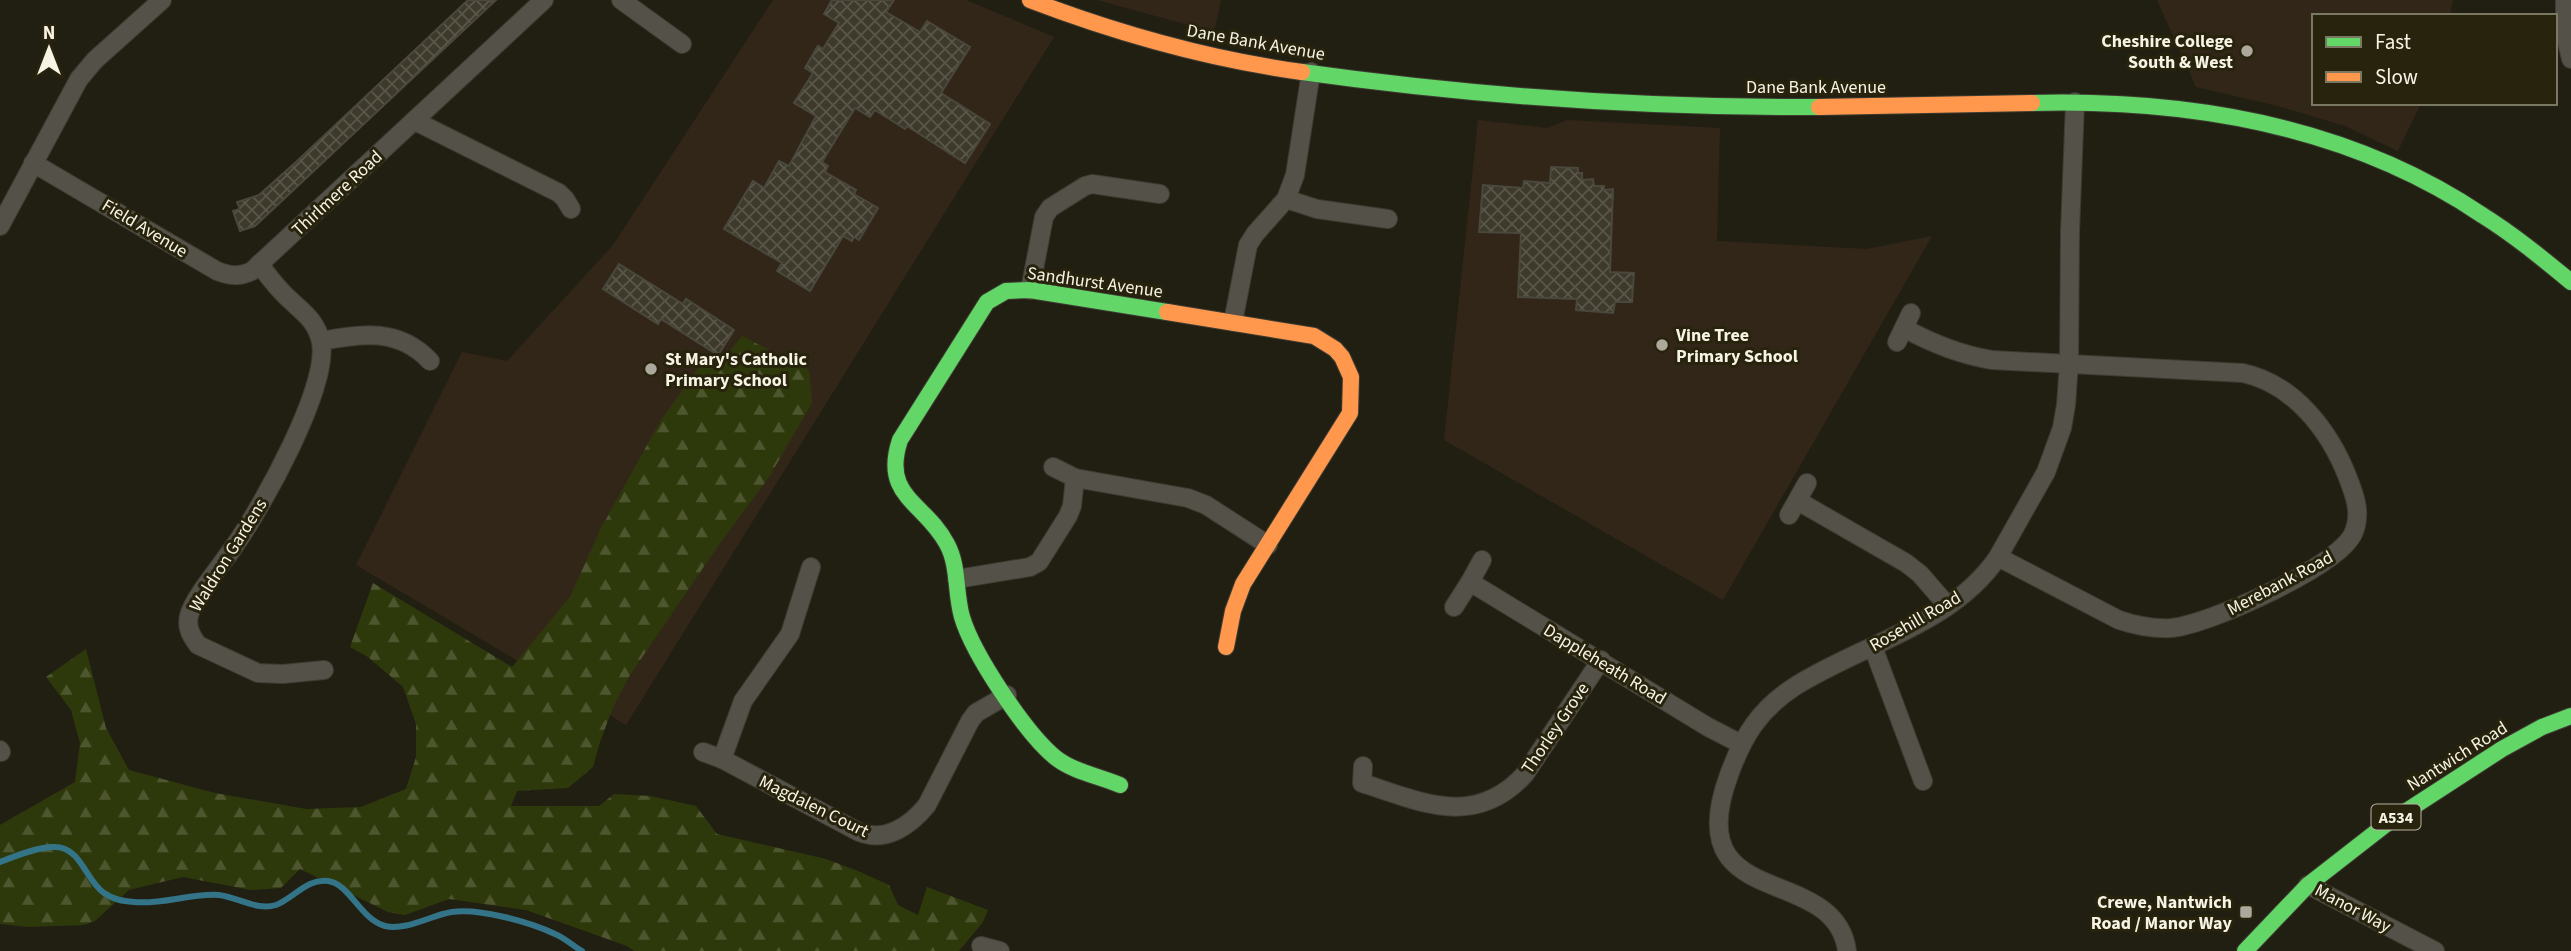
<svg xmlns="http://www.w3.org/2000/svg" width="2571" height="951" font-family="'Source Sans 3',sans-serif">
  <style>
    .education { fill: #322619 }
    .forest { fill: url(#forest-firs) }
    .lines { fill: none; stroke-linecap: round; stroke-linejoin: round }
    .stream { stroke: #347489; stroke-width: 6 }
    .building { fill: url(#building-cross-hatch); stroke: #4a483d; stroke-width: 2 }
    .street-casing { stroke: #3e3c32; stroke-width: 20 }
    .fast-casing { stroke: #3e3c32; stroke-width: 18 }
    .slow-casing { stroke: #3e3c32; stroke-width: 18 }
    .street { stroke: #535148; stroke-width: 18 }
    .fast { stroke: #63d668; stroke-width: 16 }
    .slow { stroke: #ff974d; stroke-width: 16 }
    .poi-dot { fill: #aca99c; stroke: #27230c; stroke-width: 2.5 }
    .labels { text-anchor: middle; stroke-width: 6; stroke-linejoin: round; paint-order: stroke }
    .shield { fill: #27230c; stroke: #b9b5a5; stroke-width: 2 }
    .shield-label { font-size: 16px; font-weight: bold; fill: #f7f4e6 }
    .poi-label { font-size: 18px; font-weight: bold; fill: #f7f4e6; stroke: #27230c; text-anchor: end }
    .street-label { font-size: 18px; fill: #f7f4e6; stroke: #27230c }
  </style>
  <defs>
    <pattern id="forest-firs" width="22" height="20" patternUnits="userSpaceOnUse" patternTransform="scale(1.75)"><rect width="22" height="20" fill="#2e390b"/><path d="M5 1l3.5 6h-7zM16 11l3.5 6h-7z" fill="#4d562f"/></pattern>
    <pattern id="building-cross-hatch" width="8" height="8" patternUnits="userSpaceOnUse" patternTransform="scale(1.75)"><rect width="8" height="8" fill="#3d3a2b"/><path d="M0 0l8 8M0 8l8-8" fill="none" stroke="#5a574a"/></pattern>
  </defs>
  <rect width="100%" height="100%" fill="#211f12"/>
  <g class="education">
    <path d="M773,0H966L1054,37L626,725L356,565L462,352L507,361L613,245Z"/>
    <path d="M1097,0H1221L1214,32Z"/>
    <path d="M2157,0H2453L2450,16H2314V103H2421L2398,151L2345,126L2278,106L2196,87Z"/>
    <path d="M1478,120L1547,128L1567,120L1720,128L1717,241L1867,249L1932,236L1723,600L1444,440Z"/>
  </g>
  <path class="forest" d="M742,336L809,370L812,403L769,477L718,546L630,675L613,707L600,742L593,767L568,788L517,791L511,806H599L614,794L650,796L696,806L717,834L826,859L858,871L889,885L898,905L918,915L927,887L988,910L983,922L959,951H634L627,946L526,910L449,899L405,915L388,912L300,869L281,888L251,890L183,877L129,890L95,921L84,925L28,927L0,924V825L75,782L80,743L71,710L46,677L86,649L106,728L129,770L215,793L306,809L361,807L406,789L416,757V724L403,687L368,657L350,647L373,583L512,667L570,597L600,530L661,420L704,360L723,359Z"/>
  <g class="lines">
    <path class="stream" d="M0,862C15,856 40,846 56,847C81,848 86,881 104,893C114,900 123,901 134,902C162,905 190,893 219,895C237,897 257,911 276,905C294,898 307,878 328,881C350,884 360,919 385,926C407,931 431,915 452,912C479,908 530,922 555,934C565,938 573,946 582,951"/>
  </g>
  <g class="building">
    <path d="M468,0H496L255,226L240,231L233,211L240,209L237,202L259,195L296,162Z"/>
    <path d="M832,0H894L886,12L920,32L927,21L970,47L941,93L990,124L965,163L907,126L905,129L875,110L870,117L855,108L822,162L828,166L825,172L856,190L854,194L878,208L859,240L854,237L852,241L843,236L810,291L777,271L782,263L724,229L753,181L764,188L779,161L789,166L816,116L794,103L813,73L805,68L818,46L823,49L839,23L824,14Z"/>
    <path d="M1551,167L1578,168V173H1582V180L1593,179L1594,186H1604V190L1613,189L1610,272L1634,273L1632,302H1615L1613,313L1576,310L1577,299L1518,297L1521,233L1479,232L1483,185L1523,188L1524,181L1550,183Z"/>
    <path d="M619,264L683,304L686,299L734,330L718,355L661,319L658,324L603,289Z"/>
  </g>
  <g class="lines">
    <defs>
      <g id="street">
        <path d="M621,0L682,44"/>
        <path d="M2565,0V34L2571,59"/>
        <path d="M415,121L559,193L565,199L571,209"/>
        <path d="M33,163L217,271C230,276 239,277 252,271L544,0"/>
        <path d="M1286,199L1317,209L1388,219"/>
        <path d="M0,226L79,79L95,60L162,0"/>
        <path d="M259,264C267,274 274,284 283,293C298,309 316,318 321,342C329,387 262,507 235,545C224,562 193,598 189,616C186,627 191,636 198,645L258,673L283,674L324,670"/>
        <path d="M1030,290L1044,217L1050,208L1085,186L1092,184L1160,194"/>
        <path d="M1233,322L1248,245L1255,234L1286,199L1295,175L1311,72"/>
        <path d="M1904,328C1931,343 1962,355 1992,360L2243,373C2294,384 2330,431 2348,478C2355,496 2362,514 2353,534C2337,567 2208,625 2171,628C2153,629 2137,626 2119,620L1998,557"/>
        <path d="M321,341C362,333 399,328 430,361"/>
        <path d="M1897,342L1911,313"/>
        <path d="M1053,467L1075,478"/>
        <path d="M1798,501L1906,563L1920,574L1947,605"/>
        <path d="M1789,515L1807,483"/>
        <path d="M1482,560L1470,582L1708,727L1741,744"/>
        <path d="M957,579L1030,567L1039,562L1068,516L1072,506L1075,478L1188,498L1206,505L1268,545"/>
        <path d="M1454,607L1470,582"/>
        <path d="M1873,647L1923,781"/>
        <path d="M0,750L1,752"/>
        <path d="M703,752L722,759L859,832C886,843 911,825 927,805L970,721L976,713L1007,695"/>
        <path d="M722,759L743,701L790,634L811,567"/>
        <path d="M1363,766L1362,783C1421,802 1475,829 1525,774L1601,660"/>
        <path d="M2308,885L2435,951"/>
        <path d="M981,946L1000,951"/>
        <path d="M1847,951C1835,861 1677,915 1729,775C1743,736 1759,710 1794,687C1861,644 1951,626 1998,557L2046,472L2062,428L2066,405L2069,363L2070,232L2075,102"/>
      </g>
      <g id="fast">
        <path d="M1302,72C1473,96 1646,108 1819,107"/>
        <path d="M2032,103C2190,99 2348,125 2482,215C2514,235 2542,258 2571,282"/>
        <path d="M1120,785C1099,776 1074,772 1056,758C1026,734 973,654 962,617C955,593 959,566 947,544C925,502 881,497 900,440L987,302L1006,291L1030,290L1167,312"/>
        <path d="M2245,951L2308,885L2385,825L2502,749L2542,727L2571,716"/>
      </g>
      <g id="slow">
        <path d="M1030,0C1119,34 1208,59 1302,72"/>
        <path d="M1819,107L2032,103"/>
        <path d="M1167,312L1314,336L1335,349L1342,357L1351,377L1350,413L1243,584L1233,611L1226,647"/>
      </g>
    </defs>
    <use href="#street" class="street-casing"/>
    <use href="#fast" class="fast-casing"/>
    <use href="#slow" class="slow-casing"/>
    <use href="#street" class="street"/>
    <use href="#fast" class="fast"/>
    <use href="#slow" class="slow"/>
  </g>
  <g class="poi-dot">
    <circle cx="2247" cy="51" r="7"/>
    <circle cx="1662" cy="345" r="7"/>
    <circle cx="651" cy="369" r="7"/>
    <rect x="2239" y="905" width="14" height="14" rx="3.5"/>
  </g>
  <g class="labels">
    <rect class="shield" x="2371.5" y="804.5" width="49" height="25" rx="5"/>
    <g class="shield-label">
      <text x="2396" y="823">A534</text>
    </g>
    <g class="poi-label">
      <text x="2233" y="47">Cheshire College<tspan x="2233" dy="21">South &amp; West</tspan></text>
      <text x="1676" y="341" text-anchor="start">Vine Tree<tspan x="1676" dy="21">Primary School</tspan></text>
      <text x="665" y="365" text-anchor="start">St Mary's Catholic<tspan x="665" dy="21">Primary School</tspan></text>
      <text x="2232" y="908">Crewe, Nantwich<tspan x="2232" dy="21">Road / Manor Way</tspan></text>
    </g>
    <g class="street-label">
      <text transform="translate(1256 42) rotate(10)" y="6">Dane Bank Avenue</text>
      <text x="1816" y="93">Dane Bank Avenue</text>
      <text transform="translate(337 193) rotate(-43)" y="6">Thirlmere Road</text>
      <text transform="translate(145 228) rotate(31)" y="6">Field Avenue</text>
      <text transform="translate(1095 282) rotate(8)" y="6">Sandhurst Avenue</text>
      <text transform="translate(228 555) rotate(-58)" y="6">Waldron Gardens</text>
      <text transform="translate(2280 583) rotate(-28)" y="6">Merebank Road</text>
      <text transform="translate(1915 621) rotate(-30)" y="6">Rosehill Road</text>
      <text transform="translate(1605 664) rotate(31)" y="6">Dappleheath Road</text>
      <text transform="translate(1555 728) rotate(-56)" y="6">Thorley Grove</text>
      <text transform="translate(2457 756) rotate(-32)" y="6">Nantwich Road</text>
      <text transform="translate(814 806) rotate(26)" y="6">Magdalen Court</text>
      <text transform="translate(2353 908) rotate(28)" y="6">Manor Way</text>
    </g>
  </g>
  <rect x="2312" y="14" width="245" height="91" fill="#27230c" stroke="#7a7763" stroke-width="2"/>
  <rect x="2326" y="37" width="35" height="10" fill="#63d668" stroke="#7a7763" stroke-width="2"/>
  <text x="2375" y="49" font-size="21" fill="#f7f4e6">Fast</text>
  <rect x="2326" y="72" width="35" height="10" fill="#ff974d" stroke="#7a7763" stroke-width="2"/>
  <text x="2375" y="84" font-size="21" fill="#f7f4e6">Slow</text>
  <g transform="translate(49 49)" stroke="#27230c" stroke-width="5" paint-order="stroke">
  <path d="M0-5L12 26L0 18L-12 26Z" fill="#f7f4e6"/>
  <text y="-10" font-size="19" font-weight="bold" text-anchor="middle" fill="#f7f4e6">N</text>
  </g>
</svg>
